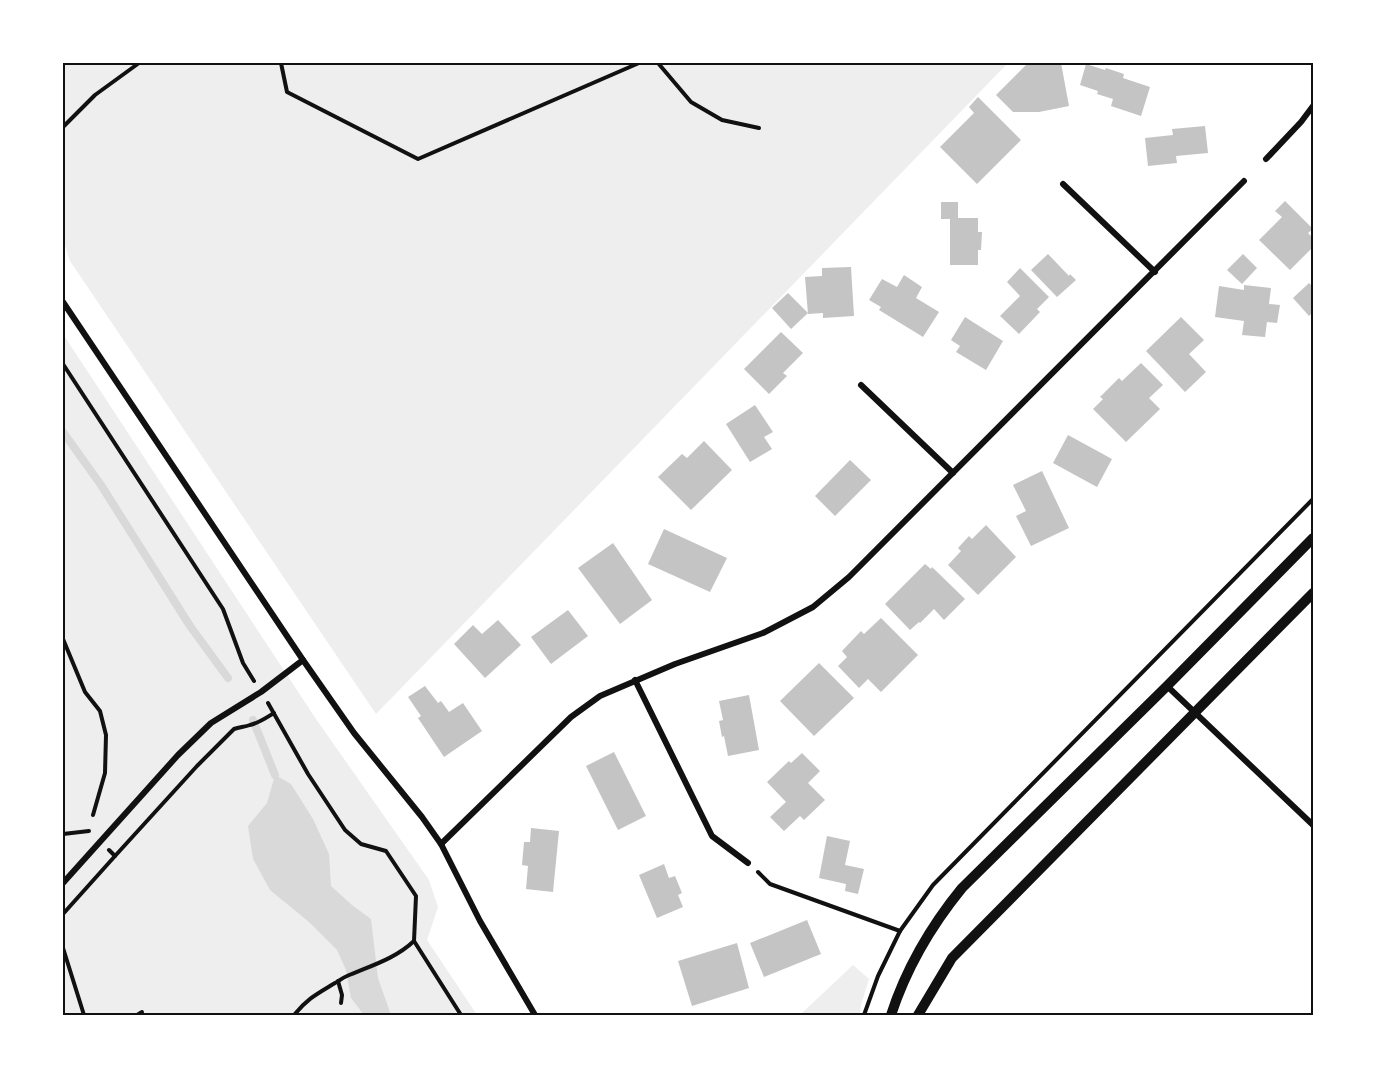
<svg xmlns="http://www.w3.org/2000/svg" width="1376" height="1078" font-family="Commissioner,sans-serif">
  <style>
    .green { fill: #eee }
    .water { fill: #d9d9d9 }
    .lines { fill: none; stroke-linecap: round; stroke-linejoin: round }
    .stream { stroke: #d9d9d9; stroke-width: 8 }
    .building { fill: #c4c4c4 }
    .path { stroke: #111; stroke-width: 4 }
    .minor { stroke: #111; stroke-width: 6 }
    .tertiary { stroke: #111; stroke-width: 10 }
    .neatline { fill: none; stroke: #111; stroke-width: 2 }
  </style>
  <rect width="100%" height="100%" fill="#fff"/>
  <g class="green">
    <path d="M63,63H1008L376,714L70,261L63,239Z"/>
    <path d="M63,334L316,719L429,880L438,907L427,940L477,1015H63Z"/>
    <path d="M853,965L869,979L861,1005L860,1015H800Z"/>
  </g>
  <path class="water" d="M275,775L291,784L313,819L329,854L331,886L352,905L371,919L378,978L391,1015H364L351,998L346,970L337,950L309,922L270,890L253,859L248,826L267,803Z"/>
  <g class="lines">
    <g class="stream">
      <path d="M63,432L101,485L190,626L228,678"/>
      <path d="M253,720L275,775"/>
    </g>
  </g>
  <g class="building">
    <path d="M1028,63H1061L1069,106L1039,112H1013L996,95Z"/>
    <path d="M1086,64L1105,70L1106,68L1124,74L1123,78L1150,87L1141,116L1111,106L1113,99L1097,94L1098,91L1080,85Z"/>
    <path d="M978,97L1021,140L977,184L940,147L974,113L969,107Z"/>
    <path d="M1205,126L1208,153L1176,156L1177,163L1148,166L1145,138L1173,135L1172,129Z"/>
    <path d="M1285,201L1313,229L1308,233L1313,238V247L1290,270L1259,240L1282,217L1275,211Z"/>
    <path d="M941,202H958V218H978V232H982L981,250H978V265H950V219H941Z"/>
    <path d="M1048,254L1069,276L1070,274L1076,280L1057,297L1031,270Z"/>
    <path d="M1243,254L1257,268L1242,284L1227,270Z"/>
    <path d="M851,267L854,316L823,318V313L808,314L805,277L822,276V268Z"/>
    <path d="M1020,268L1049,297L1037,309L1040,312L1019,334L1000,316L1020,296L1007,282Z"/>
    <path d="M904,275L922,287L916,298L939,312L923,337L879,310L881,307L869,300L882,279L897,287Z"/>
    <path d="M1309,283L1313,287V312L1309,316L1293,298Z"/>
    <path d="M1244,285L1271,288L1269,304L1280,305L1277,323L1267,322L1265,337L1242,335L1244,321L1215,317L1219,286L1244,290Z"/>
    <path d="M788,293L808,313L791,329L772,308Z"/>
    <path d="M965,317L1003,341L986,370L956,352L960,346L951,340Z"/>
    <path d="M1181,317L1204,340L1189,354L1206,372L1185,392L1146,351Z"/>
    <path d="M781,332L803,353L783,373L787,376L769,394L744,369Z"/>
    <path d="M1141,363L1163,385L1149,398L1160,409L1126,442L1093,409L1103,399L1100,397L1119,378L1122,381Z"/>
    <path d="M755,405L773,432L764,437L772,449L750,462L726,424Z"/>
    <path d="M1068,435L1112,459L1097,487L1053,463Z"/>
    <path d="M704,441L732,470L691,510L658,477L682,454L687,458Z"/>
    <path d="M850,460L871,480L835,516L815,496Z"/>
    <path d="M1042,471L1069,528L1031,546L1016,516L1026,511L1013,485Z"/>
    <path d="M986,525L1016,557L978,595L948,565L961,551L958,548L969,536L972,539Z"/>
    <path d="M664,529L727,558L710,592L648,564Z"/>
    <path d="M613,543L652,600L620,624L578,568Z"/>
    <path d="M925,564L931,569L932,567L965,599L944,620L934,609L920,623L919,622L910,630L885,604Z"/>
    <path d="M568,610L588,636L551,664L531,637Z"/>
    <path d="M881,618L918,655L881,692L868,679L859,688L838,666L847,657L842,651L861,631L864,634Z"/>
    <path d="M498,620L521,645L485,678L454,644L473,625L482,634Z"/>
    <path d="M819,663L854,698L814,736L780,701Z"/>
    <path d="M425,686L438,703L441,701L449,712L463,703L482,731L444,757L418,718L421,716L408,697Z"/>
    <path d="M749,695L759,750L728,756L724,736L722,737L719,721L723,720L719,701Z"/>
    <path d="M614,752L646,816L618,830L586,766Z"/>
    <path d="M802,753L820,771L808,783L825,800L804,820L800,816L784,831L770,817L786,802L767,782L789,761L791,763Z"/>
    <path d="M531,828L559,831L553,892L526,889L528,866L522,865L524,842H530Z"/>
    <path d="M827,836L850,841L845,865L864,869L858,894L845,891L846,884L819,878Z"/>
    <path d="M664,864L669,878L675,876L682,893L678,895L683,907L657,918L639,875Z"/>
    <path d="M807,920L821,954L764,977L750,943Z"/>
    <path d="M737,943L749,988L692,1006L678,961Z"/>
  </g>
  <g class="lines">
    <g class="path">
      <path d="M281,63L287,92L418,159L639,63"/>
      <path d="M658,63L691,102L722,120L759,128"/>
      <path d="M63,127L95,95L139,63"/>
      <path d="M63,364L223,609L243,663L254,681"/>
      <path d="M63,639L85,692L100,711L106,735L105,773L93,815"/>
      <path d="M268,703L308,774L345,830L361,844L386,851L416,896L414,941L461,1015"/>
      <path d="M63,834L89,831"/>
      <path d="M109,850L115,856L197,766L234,729C240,727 245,727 250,725C259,723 266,718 274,713"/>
      <path d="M758,872L770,884L900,931"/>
      <path d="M63,914L115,856"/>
      <path d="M63,948L84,1015"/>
      <path d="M338,981L342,995L341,1003"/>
      <path d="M137,1015L142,1012"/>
      <path d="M294,1015C308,998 317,994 335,983C339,981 342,978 347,976C370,966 395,959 414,941"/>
      <path d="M864,1015L878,976L900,931L933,885L1313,499"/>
    </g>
    <g class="minor">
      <path d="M1266,159L1301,122L1313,106"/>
      <path d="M1063,184L1155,272"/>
      <path d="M63,302L303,660L354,733L422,817L441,844L480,921L535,1015"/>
      <path d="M861,385L953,473"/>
      <path d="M635,680L712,836L748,863"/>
      <path d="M1167,686L1313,825"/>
      <path d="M441,844L571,717L600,696L675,664L763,633L813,607L849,577L1244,181"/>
      <path d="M63,883L178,755L211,723L261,692L303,660"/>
    </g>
    <g class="tertiary">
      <path d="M891,1015C906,969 931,926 962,888L1167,686L1313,538"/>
      <path d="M918,1015L952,958L1313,593"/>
    </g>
  </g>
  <rect width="1376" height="1078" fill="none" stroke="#ffffff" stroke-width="129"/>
  <rect x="64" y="64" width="1248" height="950" class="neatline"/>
</svg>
